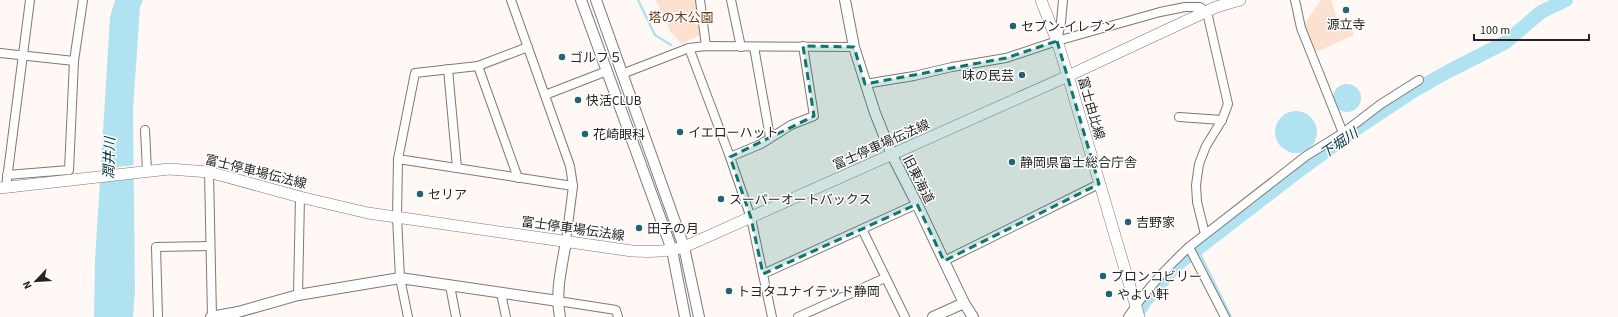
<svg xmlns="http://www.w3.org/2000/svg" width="1618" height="317" font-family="'Source Sans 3','Noto Sans JP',sans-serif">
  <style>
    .green { fill: #fce0d0 }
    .water { fill: #b1e2f2 }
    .pier { fill: #fff8f4 }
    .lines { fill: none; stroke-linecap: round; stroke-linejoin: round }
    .stream { stroke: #b1e2f2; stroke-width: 2.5 }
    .river { stroke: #b1e2f2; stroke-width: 14 }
    .minor-casing { stroke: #7e7975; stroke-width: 10 }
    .tertiary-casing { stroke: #7e7975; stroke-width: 12 }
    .secondary-casing { stroke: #7e7975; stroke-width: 12 }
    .minor { stroke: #fff; stroke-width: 8 }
    .tertiary { stroke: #fff; stroke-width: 10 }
    .secondary { stroke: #fff; stroke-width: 11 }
    .marked { fill: #0f766e; fill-opacity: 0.2; stroke: #0f766e; stroke-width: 3; stroke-dasharray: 8 5; stroke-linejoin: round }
    .poi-dot { fill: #206476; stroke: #fff; stroke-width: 1.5 }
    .labels { text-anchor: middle; stroke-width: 3; stroke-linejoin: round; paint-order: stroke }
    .park-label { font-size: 13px; fill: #6e3b19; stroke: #fff }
    .poi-label { font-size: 13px; fill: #272524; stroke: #fff; text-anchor: start }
    .street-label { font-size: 13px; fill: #272524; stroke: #fff }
    .water-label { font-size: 14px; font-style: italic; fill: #05333f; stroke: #fff }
  </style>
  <rect width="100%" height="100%" fill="#fff8f4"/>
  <g class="green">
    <path d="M656,0H697L702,34L682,44L670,31Z"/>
    <path d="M1321,0H1334L1331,1L1339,24L1348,21L1354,35L1316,52L1304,25Z"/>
  </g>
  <g class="water">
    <path d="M115,0H143L140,7L133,110L135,291L133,317H94L95,261L110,17Z"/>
    <circle cx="1347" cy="98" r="14"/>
    <circle cx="1296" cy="132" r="21"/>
  </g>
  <path class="pier" d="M135,165L136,178L98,181L99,169Z"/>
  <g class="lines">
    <g class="stream">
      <path d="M638,0L655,35L671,45"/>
      <path d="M1197,248L1231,317"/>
    </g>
    <path class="river" d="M1135,317L1145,301L1175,266L1300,170L1356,129L1415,90L1449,71L1506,42L1541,12L1566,0"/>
    <defs>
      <g id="minor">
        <path d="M511,0L570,166L573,186L566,241"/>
        <path d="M700,0L706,46"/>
        <path d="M731,0L741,47"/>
        <path d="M1295,0L1301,28L1343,133"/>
        <path d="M1057,41L1061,22L1063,0"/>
        <path d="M754,47L770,137"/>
        <path d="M689,48L730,157L751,218L772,317"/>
        <path d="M0,53L74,61"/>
        <path d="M478,66L518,178"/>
        <path d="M448,69L457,168"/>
        <path d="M622,74L689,48L706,46L854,47"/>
        <path d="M865,84L914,76L952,67L1006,58L1057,41L1160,12L1185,7H1200L1207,12L1228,104L1222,120L1206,146L1199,164L1196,185L1197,202L1205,234"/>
        <path d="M545,95L607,71"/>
        <path d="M1179,117L1222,120"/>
        <path d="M145,130L147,171"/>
        <path d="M730,157L761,144L791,125L814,116L803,46"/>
        <path d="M398,159L573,186"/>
        <path d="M209,172L212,317"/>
        <path d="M7,175L69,170L74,61L83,0"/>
        <path d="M6,187L30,0"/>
        <path d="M862,229L905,317"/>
        <path d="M1189,247L1225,317"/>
        <path d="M944,261L1099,184"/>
        <path d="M763,274L917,204"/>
        <path d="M450,286L456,317"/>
        <path d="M501,293L506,317"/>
        <path d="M298,295L300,197"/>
        <path d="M558,301L616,310L618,317"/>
        <path d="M158,317L156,247L210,246"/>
        <path d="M408,317L400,278L397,217L398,159L415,73L478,66L528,47"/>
        <path d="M798,317L885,278"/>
        <path d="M1128,317C1145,291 1166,268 1189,247L1306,156L1343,133L1381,104L1419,80"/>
      </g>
      <g id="tertiary">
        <path d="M581,0L672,250L685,317"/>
        <path d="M596,0L684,247L699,317"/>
        <path d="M845,0L854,47L875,113L892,155L917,204L964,303L973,317"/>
        <path d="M211,317L238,312L298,295L400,278L558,301"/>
        <path d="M560,317C555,291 562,267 566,241"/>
        <path d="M933,317L964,303"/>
      </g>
      <g id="secondary">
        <path d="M1041,0L1057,41L1068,76L1139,317"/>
        <path d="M0,188L169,169L209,172L300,197L368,213L632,251C650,252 667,252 684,247L1068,76L1216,7L1240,0"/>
      </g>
    </defs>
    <use href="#minor" class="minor-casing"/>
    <use href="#tertiary" class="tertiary-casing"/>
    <use href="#secondary" class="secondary-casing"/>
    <use href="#minor" class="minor"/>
    <use href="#tertiary" class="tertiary"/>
    <use href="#secondary" class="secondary"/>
  </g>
  <path class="marked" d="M1057,41L1099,184L944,261L917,204L763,274L751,218L730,157L814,116L803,46L854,47L865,84L1006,58Z"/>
  <g class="poi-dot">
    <circle cx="1346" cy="10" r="4"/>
    <circle cx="1013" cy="26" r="4"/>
    <circle cx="562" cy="57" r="4"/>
    <circle cx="1022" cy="75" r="4"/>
    <circle cx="578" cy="100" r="4"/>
    <circle cx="680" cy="132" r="4"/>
    <circle cx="585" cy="134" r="4"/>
    <circle cx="1012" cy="162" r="4"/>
    <circle cx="420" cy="194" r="4"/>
    <circle cx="721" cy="199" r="4"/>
    <circle cx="1128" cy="222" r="4"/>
    <circle cx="639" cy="228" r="4"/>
    <circle cx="1103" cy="276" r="4"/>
    <circle cx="729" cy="291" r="4"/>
    <circle cx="1109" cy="294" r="4"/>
  </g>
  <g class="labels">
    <g class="park-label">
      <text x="681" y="22">塔の木公園</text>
    </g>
    <g class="poi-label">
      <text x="1346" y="29" text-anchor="middle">源立寺</text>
      <text x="1021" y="31">セブン-イレブン</text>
      <text x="570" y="62">ゴルフ５</text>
      <text x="1014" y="80" text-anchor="end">味の民芸</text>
      <text x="586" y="105">快活CLUB</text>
      <text x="688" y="137">イエローハット</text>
      <text x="593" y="139">花崎眼科</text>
      <text x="1020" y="167">静岡県富士総合庁舎</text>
      <text x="428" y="199">セリア</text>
      <text x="729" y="204">スーパーオートバックス</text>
      <text x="1136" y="227">吉野家</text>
      <text x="647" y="233">田子の月</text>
      <text x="1111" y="281">ブロンコビリー</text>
      <text x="737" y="296">トヨタユナイテッド静岡</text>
      <text x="1117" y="299">やよい軒</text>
    </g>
    <g class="street-label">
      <text transform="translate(1092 108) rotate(74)" y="5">富士由比線</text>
      <text transform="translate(881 144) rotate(-24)" y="5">富士停車場伝法線</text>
      <text transform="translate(256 171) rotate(14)" y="5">富士停車場伝法線</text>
      <text transform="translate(919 179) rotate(63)" y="5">旧東海道</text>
      <text transform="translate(573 228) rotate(8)" y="5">富士停車場伝法線</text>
    </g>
    <g class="water-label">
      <text transform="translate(1339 143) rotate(-34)" y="5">下堀川</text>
      <text transform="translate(109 158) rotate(-88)" y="5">潤井川</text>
    </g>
  </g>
  <g transform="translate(36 281) rotate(245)" stroke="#ffffff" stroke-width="3" paint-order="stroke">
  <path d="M0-3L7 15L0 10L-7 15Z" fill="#272524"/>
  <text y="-6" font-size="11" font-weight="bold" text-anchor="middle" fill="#272524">N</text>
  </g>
  <path d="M1474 34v6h115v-6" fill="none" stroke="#272524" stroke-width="2"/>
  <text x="1480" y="34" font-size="12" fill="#272524" stroke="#ffffff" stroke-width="3" paint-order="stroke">100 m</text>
</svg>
